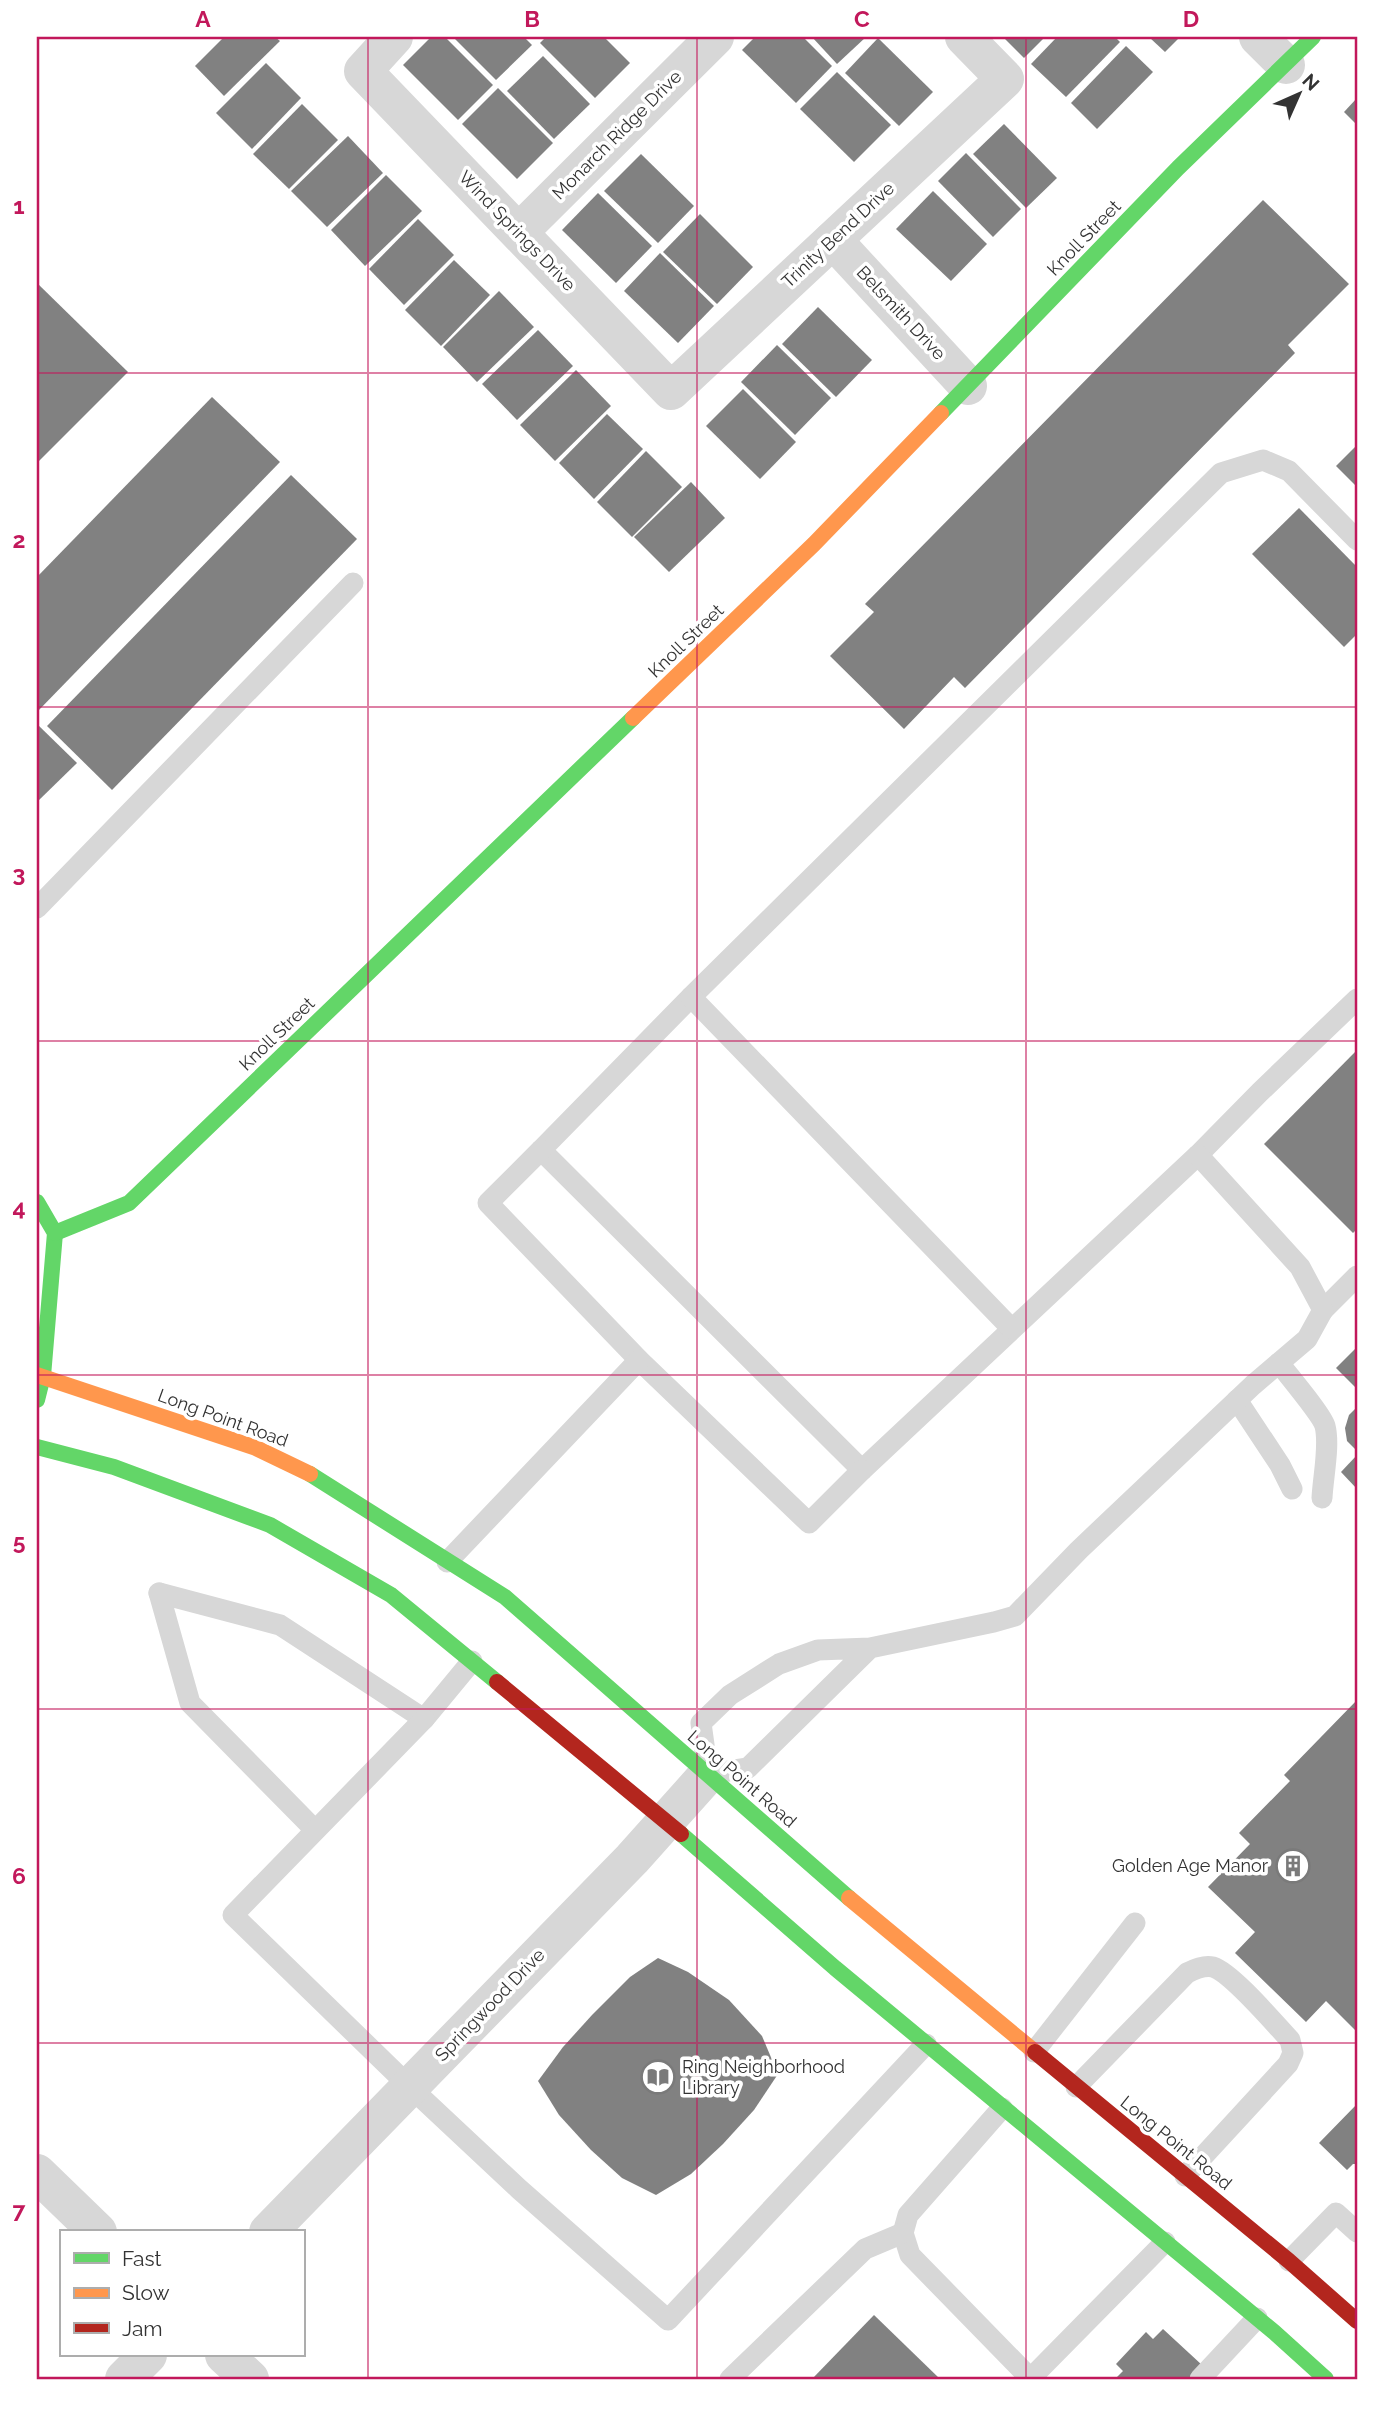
<svg xmlns="http://www.w3.org/2000/svg" width="1394" height="2416" font-family="Raleway,sans-serif">
  <style>
    .building { fill: #818181 }
    .lines { fill: none; stroke-linecap: round; stroke-linejoin: round }
    .lane { stroke: #d7d7d7; stroke-width: 21 }
    .street { stroke: #d7d7d7; stroke-width: 38 }
    .fast { stroke: #63d668; stroke-width: 16 }
    .slow { stroke: #ff974d; stroke-width: 16 }
    .jam { stroke: #b3261e; stroke-width: 16 }
    .grid { fill: none; stroke: #c2185b; stroke-width: 2; stroke-opacity: 0.55 }
    .labels { text-anchor: middle; stroke-width: 7; stroke-linejoin: round; paint-order: stroke }
    .street-label { font-size: 18px; fill: #333; stroke: #fff }
    .poi-label { font-size: 18px; fill: #333; stroke: #fff; text-anchor: end }
    .neatline { fill: none; stroke: #c2185b; stroke-width: 2.5 }
    .grid-label { font-size: 23px; text-anchor: middle; font-weight: bold; fill: #c2185b }
  </style>
  <rect width="100%" height="100%" fill="#fff"/>
  <g class="building">
    <path d="M224,37H275L280,41L224,96L195,66Z"/>
    <path d="M431,37H445L493,85L458,120L403,65Z"/>
    <path d="M453,37H524L532,45L496,80Z"/>
    <path d="M546,37H604L630,63L595,98L540,43Z"/>
    <path d="M755,37H803L832,66L796,103L742,50Z"/>
    <path d="M812,37H866L837,64Z"/>
    <path d="M1003,37H1045L1024,58Z"/>
    <path d="M1057,37H1115L1120,42L1066,97L1031,64Z"/>
    <path d="M1149,37H1180L1165,52Z"/>
    <path d="M878,38L933,92L899,126L845,73Z"/>
    <path d="M1126,46L1153,72L1097,129L1071,103Z"/>
    <path d="M543,56L590,104L554,139L507,91Z"/>
    <path d="M266,63L301,98L252,149L216,113Z"/>
    <path d="M837,72L891,125L854,162L800,109Z"/>
    <path d="M498,88L553,143L517,179L462,124Z"/>
    <path d="M1357,98V125L1344,112Z"/>
    <path d="M302,104L338,140L289,189L253,154Z"/>
    <path d="M1004,124L1057,178L1026,208L973,154Z"/>
    <path d="M348,136L383,173L327,227L291,191Z"/>
    <path d="M966,153L1021,209L993,237L938,181Z"/>
    <path d="M641,154L694,206L658,243L604,191Z"/>
    <path d="M386,175L422,211L365,266L331,230Z"/>
    <path d="M933,191L987,244L951,281L896,229Z"/>
    <path d="M598,193L652,246L616,283L562,230Z"/>
    <path d="M1263,200L1349,284L1288,345L1295,353L965,688L954,677L904,729L830,656L874,612L865,604Z"/>
    <path d="M700,214L753,267L717,304L663,252Z"/>
    <path d="M418,219L454,255L404,305L369,269Z"/>
    <path d="M660,253L714,306L678,343L624,291Z"/>
    <path d="M454,260L490,295L441,346L405,310Z"/>
    <path d="M37,283L128,372L37,463Z"/>
    <path d="M499,291L534,327L477,382L443,347Z"/>
    <path d="M818,307L872,360L836,397L782,344Z"/>
    <path d="M538,330L573,366L517,420L482,384Z"/>
    <path d="M777,345L831,398L795,435L741,382Z"/>
    <path d="M576,370L611,406L555,461L520,425Z"/>
    <path d="M743,389L796,442L760,479L706,426Z"/>
    <path d="M212,397L280,462L37,712V577Z"/>
    <path d="M607,414L643,449L594,499L559,463Z"/>
    <path d="M1357,445V487L1336,466Z"/>
    <path d="M646,451L682,487L632,537L597,502Z"/>
    <path d="M291,475L357,539L112,790L47,726Z"/>
    <path d="M691,482L725,518L669,572L634,537Z"/>
    <path d="M1299,508L1357,567V634L1344,647L1252,554Z"/>
    <path d="M37,724L77,763L37,802Z"/>
    <path d="M1357,1050V1229L1353,1233L1264,1144Z"/>
    <path d="M1357,1347V1389L1336,1368Z"/>
    <path d="M1357,1407V1451L1347,1441L1345,1428L1349,1415Z"/>
    <path d="M1357,1455V1489L1341,1472Z"/>
    <path d="M1357,1700V2032L1326,2001L1306,2022L1235,1953L1255,1932L1208,1887L1250,1844L1239,1833L1290,1781L1284,1775Z"/>
    <path d="M658,1958L688,1972L729,2000L762,2036L778,2074L754,2110L723,2144L691,2174L656,2195L622,2178L591,2150L559,2115L538,2081L563,2047L592,2015L630,1977Z"/>
    <path d="M1357,2104V2164H1353L1347,2170L1319,2143Z"/>
    <path d="M874,2315L940,2379H812Z"/>
    <path d="M1163,2329L1202,2365L1190,2379H1115L1123,2371L1116,2364L1146,2332L1153,2339Z"/>
  </g>
  <g class="lines">
    <g class="lane">
      <path d="M1357,540L1289,471L1263,460L1221,473L691,997L541,1150L862,1470L1198,1155L1260,1092L1357,999"/>
      <path d="M37,908L353,583"/>
      <path d="M691,997L1011,1328"/>
      <path d="M541,1150L488,1203L639,1360L809,1523L862,1470"/>
      <path d="M1323,1310L1357,1276"/>
      <path d="M1279,1363C1288,1375 1322,1415 1325,1426C1330,1445 1323,1477 1322,1498"/>
      <path d="M1237,1400L1280,1465L1292,1489"/>
      <path d="M447,1562L639,1360"/>
      <path d="M159,1593L280,1625L424,1719L472,1661"/>
      <path d="M159,1593L190,1703L315,1830"/>
      <path d="M870,1648L748,1768L708,1774L701,1723L730,1695L779,1664L818,1650L870,1648L994,1622L1015,1616L1079,1550L1253,1385L1307,1339L1323,1310L1300,1267L1198,1155"/>
      <path d="M424,1719L233,1915L410,2087L519,2189L668,2320L926,2044"/>
      <path d="M1034,2052L1135,1923"/>
      <path d="M1076,2087L1187,1973C1195,1969 1204,1965 1213,1967C1232,1973 1275,2024 1290,2040L1293,2053L1288,2064L1185,2176"/>
      <path d="M1002,2108L908,2215L903,2233L910,2255L1031,2379"/>
      <path d="M1289,2261L1336,2213L1357,2232"/>
      <path d="M730,2379L865,2249L903,2233"/>
      <path d="M1030,2379L1165,2242"/>
      <path d="M1200,2379L1257,2318"/>
    </g>
    <g class="street">
      <path d="M394,37L363,71L671,391L1005,79L964,37"/>
      <path d="M1258,37L1286,65"/>
      <path d="M519,232L715,37"/>
      <path d="M833,240L968,386"/>
      <path d="M37,2173L98,2232"/>
      <path d="M268,2232L632,1859L708,1774"/>
      <path d="M224,2355L250,2379"/>
      <path d="M124,2379L148,2355"/>
    </g>
    <g class="fast">
      <path d="M941,413L1178,168L1313,37"/>
      <path d="M37,1202L55,1233L43,1376L37,1400"/>
      <path d="M55,1233L129,1203L633,718"/>
      <path d="M37,1447L114,1467L270,1525L391,1595L497,1682"/>
      <path d="M310,1474L505,1597L849,1898"/>
      <path d="M681,1834L835,1968L1274,2332L1326,2379"/>
    </g>
    <g class="slow">
      <path d="M633,718L814,544L941,413"/>
      <path d="M37,1375L256,1448L310,1474"/>
      <path d="M849,1898L1035,2052"/>
    </g>
    <g class="jam">
      <path d="M497,1682L681,1834"/>
      <path d="M1035,2052L1289,2261L1357,2321"/>
    </g>
  </g>
  <path class="grid" d="M368,37V2379M697,37V2379M1026,37V2379M37,373H1357M37,707H1357M37,1041H1357M37,1375H1357M37,1709H1357M37,2043H1357"/>
  <defs>
    <symbol id="building-ring" viewBox="-11 -11 22 22"><circle r="9.5" fill="#fff" stroke="#7a7a7a" stroke-width="1.5"/><path d="M-4-6H4V6H1V3H-1V6H-4ZM-2.5-4.3h1.7v1.8h-1.7ZM.8-4.3h1.7v1.8H.8ZM-2.5-1h1.7V.8h-1.7ZM.8-1h1.7V.8H.8Z" fill="#7a7a7a"/></symbol>
    <symbol id="library-ring" viewBox="-11 -11 22 22"><circle r="9.5" fill="#fff" stroke="#7a7a7a" stroke-width="1.5"/><path d="M-6-4Q-3-5.5-.7-3.5V5Q-3 3-6 4ZM6-4Q3-5.5 .7-3.5V5Q3 3 6 4Z" fill="#7a7a7a"/></symbol>
  </defs>
  <g fill-rule="evenodd">
    <use href="#building-ring" x="1274" y="1847" width="38" height="38"/>
    <use href="#library-ring" x="639" y="2058" width="38" height="38"/>
  </g>
  <g class="labels">
    <g class="street-label">
      <text transform="translate(617 135) rotate(-45)" y="6">Monarch Ridge Drive</text>
      <text transform="translate(517 231) rotate(46)" y="6">Wind Springs Drive</text>
      <text transform="translate(838 235) rotate(-43)" y="6">Trinity Bend Drive</text>
      <text transform="translate(1084 238) rotate(-46)" y="6">Knoll Street</text>
      <text transform="translate(901 313) rotate(47)" y="6">Belsmith Drive</text>
      <text transform="translate(686 641) rotate(-44)" y="6">Knoll Street</text>
      <text transform="translate(277 1034) rotate(-44)" y="6">Knoll Street</text>
      <text transform="translate(223 1418) rotate(20)" y="6">Long Point Road</text>
      <text transform="translate(742 1779) rotate(41)" y="6">Long Point Road</text>
      <text transform="translate(490 2005) rotate(-46)" y="6">Springwood Drive</text>
      <text transform="translate(1176 2143) rotate(39)" y="6">Long Point Road</text>
    </g>
    <g class="poi-label">
      <text x="1268" y="1872">Golden Age Manor</text>
      <text x="682" y="2073" text-anchor="start">Ring Neighborhood<tspan x="682" dy="21">Library</tspan></text>
    </g>
  </g>
  <rect width="1394" height="2416" fill="none" stroke="#ffffff" stroke-width="77"/>
  <rect x="60" y="2230" width="245" height="126" fill="#ffffff" stroke="#adadad" stroke-width="2"/>
  <rect x="74" y="2253" width="35" height="10" fill="#63d668" stroke="#adadad" stroke-width="2"/>
  <text x="122" y="2266" font-size="21" fill="#333333">Fast</text>
  <rect x="74" y="2288" width="35" height="10" fill="#ff974d" stroke="#adadad" stroke-width="2"/>
  <text x="122" y="2300" font-size="21" fill="#333333">Slow</text>
  <rect x="74" y="2323" width="35" height="10" fill="#b3261e" stroke="#adadad" stroke-width="2"/>
  <text x="122" y="2336" font-size="21" fill="#333333">Jam</text>
  <g transform="translate(1299 94) rotate(45)" stroke="#ffffff" stroke-width="5" paint-order="stroke">
  <path d="M0-5L12 26L0 18L-12 26Z" fill="#333333"/>
  <text y="-10" font-size="19" font-weight="bold" text-anchor="middle" fill="#333333">N</text>
  </g>
  <rect x="38" y="38" width="1318" height="2340" class="neatline"/>
  <g class="grid-label">
    <text x="203" y="27">A</text>
    <text x="532" y="27">B</text>
    <text x="862" y="27">C</text>
    <text x="1191" y="27">D</text>
    <text x="19" y="214">1</text>
    <text x="19" y="548">2</text>
    <text x="19" y="882">3</text>
    <text x="19" y="1216">4</text>
    <text x="19" y="1550">5</text>
    <text x="19" y="1884">6</text>
    <text x="19" y="2218">7</text>
  </g>
</svg>
